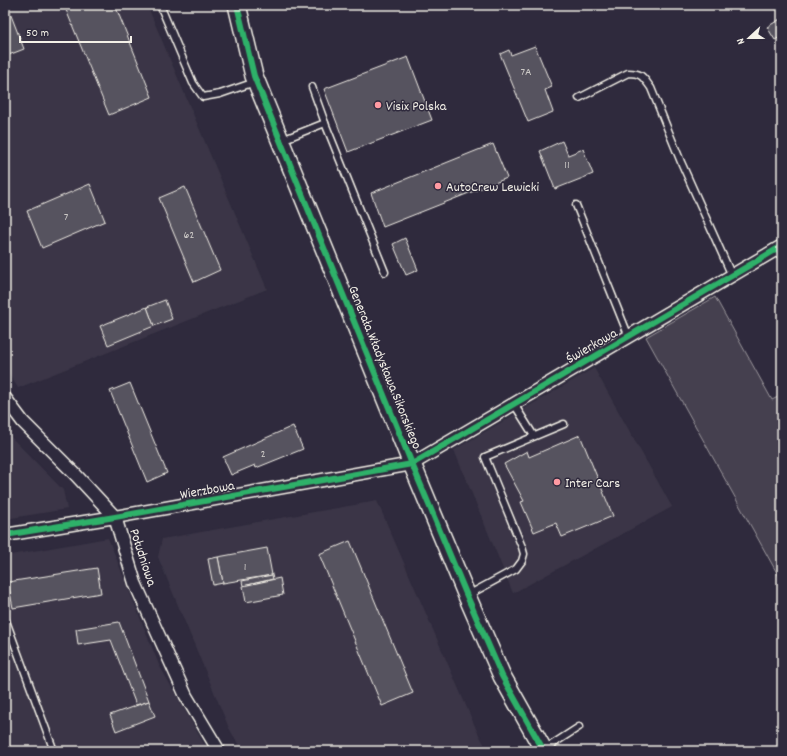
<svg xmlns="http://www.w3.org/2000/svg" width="787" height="756" font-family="Dekko,sans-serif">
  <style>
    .built { fill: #3b3647 }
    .green { fill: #454050; stroke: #9c989c }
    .building { fill: #56525f; stroke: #f4f1e8 }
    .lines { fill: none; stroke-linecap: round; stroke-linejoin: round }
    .lane-casing { stroke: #f4f1e8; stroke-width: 9 }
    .street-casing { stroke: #f4f1e8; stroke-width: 15 }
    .secondary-casing { stroke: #f4f1e8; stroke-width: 20 }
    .lane { stroke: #2f2a3d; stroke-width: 6 }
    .street { stroke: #2f2a3d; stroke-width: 12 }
    .secondary { stroke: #2f2a3d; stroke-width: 17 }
    .cycleway-casing { stroke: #2f2a3d; stroke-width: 8 }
    .cycleway { stroke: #2db169; stroke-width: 6 }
    .poi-dot { fill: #ff9aa2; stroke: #2f2a3d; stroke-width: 1.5 }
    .labels { text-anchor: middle; stroke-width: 3; stroke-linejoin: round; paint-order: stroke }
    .number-label { font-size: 12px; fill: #ccc9c6 }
    .poi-label { font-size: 14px; fill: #f4f1e8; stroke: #2f2a3d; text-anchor: start }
    .street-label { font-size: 14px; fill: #f4f1e8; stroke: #2f2a3d }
  </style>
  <rect width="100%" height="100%" fill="#2f2a3d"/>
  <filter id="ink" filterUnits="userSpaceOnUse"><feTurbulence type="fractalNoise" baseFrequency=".025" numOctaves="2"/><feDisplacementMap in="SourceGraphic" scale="8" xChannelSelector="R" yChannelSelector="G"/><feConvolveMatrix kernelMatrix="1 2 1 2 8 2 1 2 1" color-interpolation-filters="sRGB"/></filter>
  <g filter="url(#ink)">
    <g class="built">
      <path d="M5,5H147L267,289L18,388L5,367Z"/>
      <path d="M594,368L672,507L513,593L454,450Z"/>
      <path d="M5,431L63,490L67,509L5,519Z"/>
      <path d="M377,501L477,731L488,751H242L229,728L158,557L162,539Z"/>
      <path d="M108,538L159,665L208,751H5V556Z"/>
    </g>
    <path class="green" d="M715,297L772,400L782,395V582L646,337Z"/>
    <g class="building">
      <path d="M5,5H7L24,49L6,56L5,52Z"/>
      <path d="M64,5H115L152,97L109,115Z"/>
      <path d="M782,18V36L775,40L767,27Z"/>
      <path d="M535,46L552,87L545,90L553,112L528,122L500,54L509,50L511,55Z"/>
      <path d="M408,57L432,120L348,152L324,89Z"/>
      <path d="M562,141L568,155L583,149L593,174L555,189L540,151Z"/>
      <path d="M493,144L507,178L383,227L371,193Z"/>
      <path d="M90,184L105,221L42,248L27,211Z"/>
      <path d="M185,187L220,270L194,282L159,198Z"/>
      <path d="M405,238L418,270L406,275L393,244Z"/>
      <path d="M165,300L172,319L154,326L147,307Z"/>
      <path d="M147,307L154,326L108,345L100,326Z"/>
      <path d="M130,383L167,473L147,482L110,391Z"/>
      <path d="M293,426L303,449L256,468L255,465L231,475L223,457Z"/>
      <path d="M580,435L613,516L562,537L556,523L534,532L521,502L524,501L504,464L527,451L529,457Z"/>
      <path d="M350,541L413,693L382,706L319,554Z"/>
      <path d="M267,548L272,575L223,583L218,557Z"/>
      <path d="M218,557L223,583L213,585L208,559Z"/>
      <path d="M97,568L101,593L13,608L8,582Z"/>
      <path d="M272,575L273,579L243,586L242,581Z"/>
      <path d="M280,578L283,595L246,602L243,586Z"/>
      <path d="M119,622L149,701L136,705L111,640L78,645L76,629Z"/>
      <path d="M149,701L155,716L116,731L110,715Z"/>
    </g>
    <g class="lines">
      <defs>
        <g id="lane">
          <path d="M160,5L193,83L203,97L220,94L255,82"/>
          <path d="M312,87L325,123L385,272"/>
          <path d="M579,98L628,73C642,73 643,77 651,88L681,162L732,276"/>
          <path d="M282,140L325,123"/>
          <path d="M576,205L629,337"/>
          <path d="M514,404L534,436"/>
          <path d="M468,595L516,569L522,561L524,554L522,547L485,457L564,424"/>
          <path d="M5,618L54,751"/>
          <path d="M545,749L579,727"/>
        </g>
        <g id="street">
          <path d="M5,398L23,422L75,474L115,517L135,583L186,696L219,751"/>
          <path d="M5,535L115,517L412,464L782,246"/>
        </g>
        <path id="secondary" d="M237,5L254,76L412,464L467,596L502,676L544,751"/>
      </defs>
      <use href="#lane" class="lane-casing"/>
      <use href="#street" class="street-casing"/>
      <use href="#secondary" class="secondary-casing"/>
      <use href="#lane" class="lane"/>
      <use href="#street" class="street"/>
      <use href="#secondary" class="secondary"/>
      <defs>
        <g id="cycleway">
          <path d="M237,5L254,76L412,464L467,596L502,676L544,751"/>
          <path d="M5,535L115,517L412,464L782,246"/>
        </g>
      </defs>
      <use href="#cycleway" class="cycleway-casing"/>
      <use href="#cycleway" class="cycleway"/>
    </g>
  </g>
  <g class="poi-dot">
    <circle cx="378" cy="105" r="4"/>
    <circle cx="438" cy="186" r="4"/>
    <circle cx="557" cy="482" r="4"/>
  </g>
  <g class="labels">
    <g class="number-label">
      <text x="526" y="75">7A</text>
      <text x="567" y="168">11</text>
      <text x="66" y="220">7</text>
      <text x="189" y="238">62</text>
      <text x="263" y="457">2</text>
      <text x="245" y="570">1</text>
    </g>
    <g class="poi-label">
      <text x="386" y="110">Visix Polska</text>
      <text x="446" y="191">AutoCrew Lewicki</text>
      <text x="565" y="487">Inter Cars</text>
    </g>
    <g class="street-label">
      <text transform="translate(591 345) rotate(-30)" y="5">Świerkowa</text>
      <text transform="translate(386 367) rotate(68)" y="5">Generała Władysława Sikorskiego</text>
      <text transform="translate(207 489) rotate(-10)" y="5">Wierzbowa</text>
      <text transform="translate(144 557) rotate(72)" y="5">Południowa</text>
    </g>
  </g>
  <rect width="787" height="756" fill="none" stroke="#2f2a3d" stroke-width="20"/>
  <rect x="10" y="10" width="767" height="736" fill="none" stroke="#f4f1e8" stroke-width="1.5" filter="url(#ink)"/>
  <g transform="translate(749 38) rotate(248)" stroke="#2f2a3d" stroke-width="3" paint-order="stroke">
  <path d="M0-3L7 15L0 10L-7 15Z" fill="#f4f1e8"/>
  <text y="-6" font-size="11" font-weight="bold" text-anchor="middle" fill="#f4f1e8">N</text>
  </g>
  <path d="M20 36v6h111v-6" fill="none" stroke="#f4f1e8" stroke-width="2"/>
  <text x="26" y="36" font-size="12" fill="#f4f1e8" stroke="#2f2a3d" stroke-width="3" paint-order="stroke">50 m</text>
</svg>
